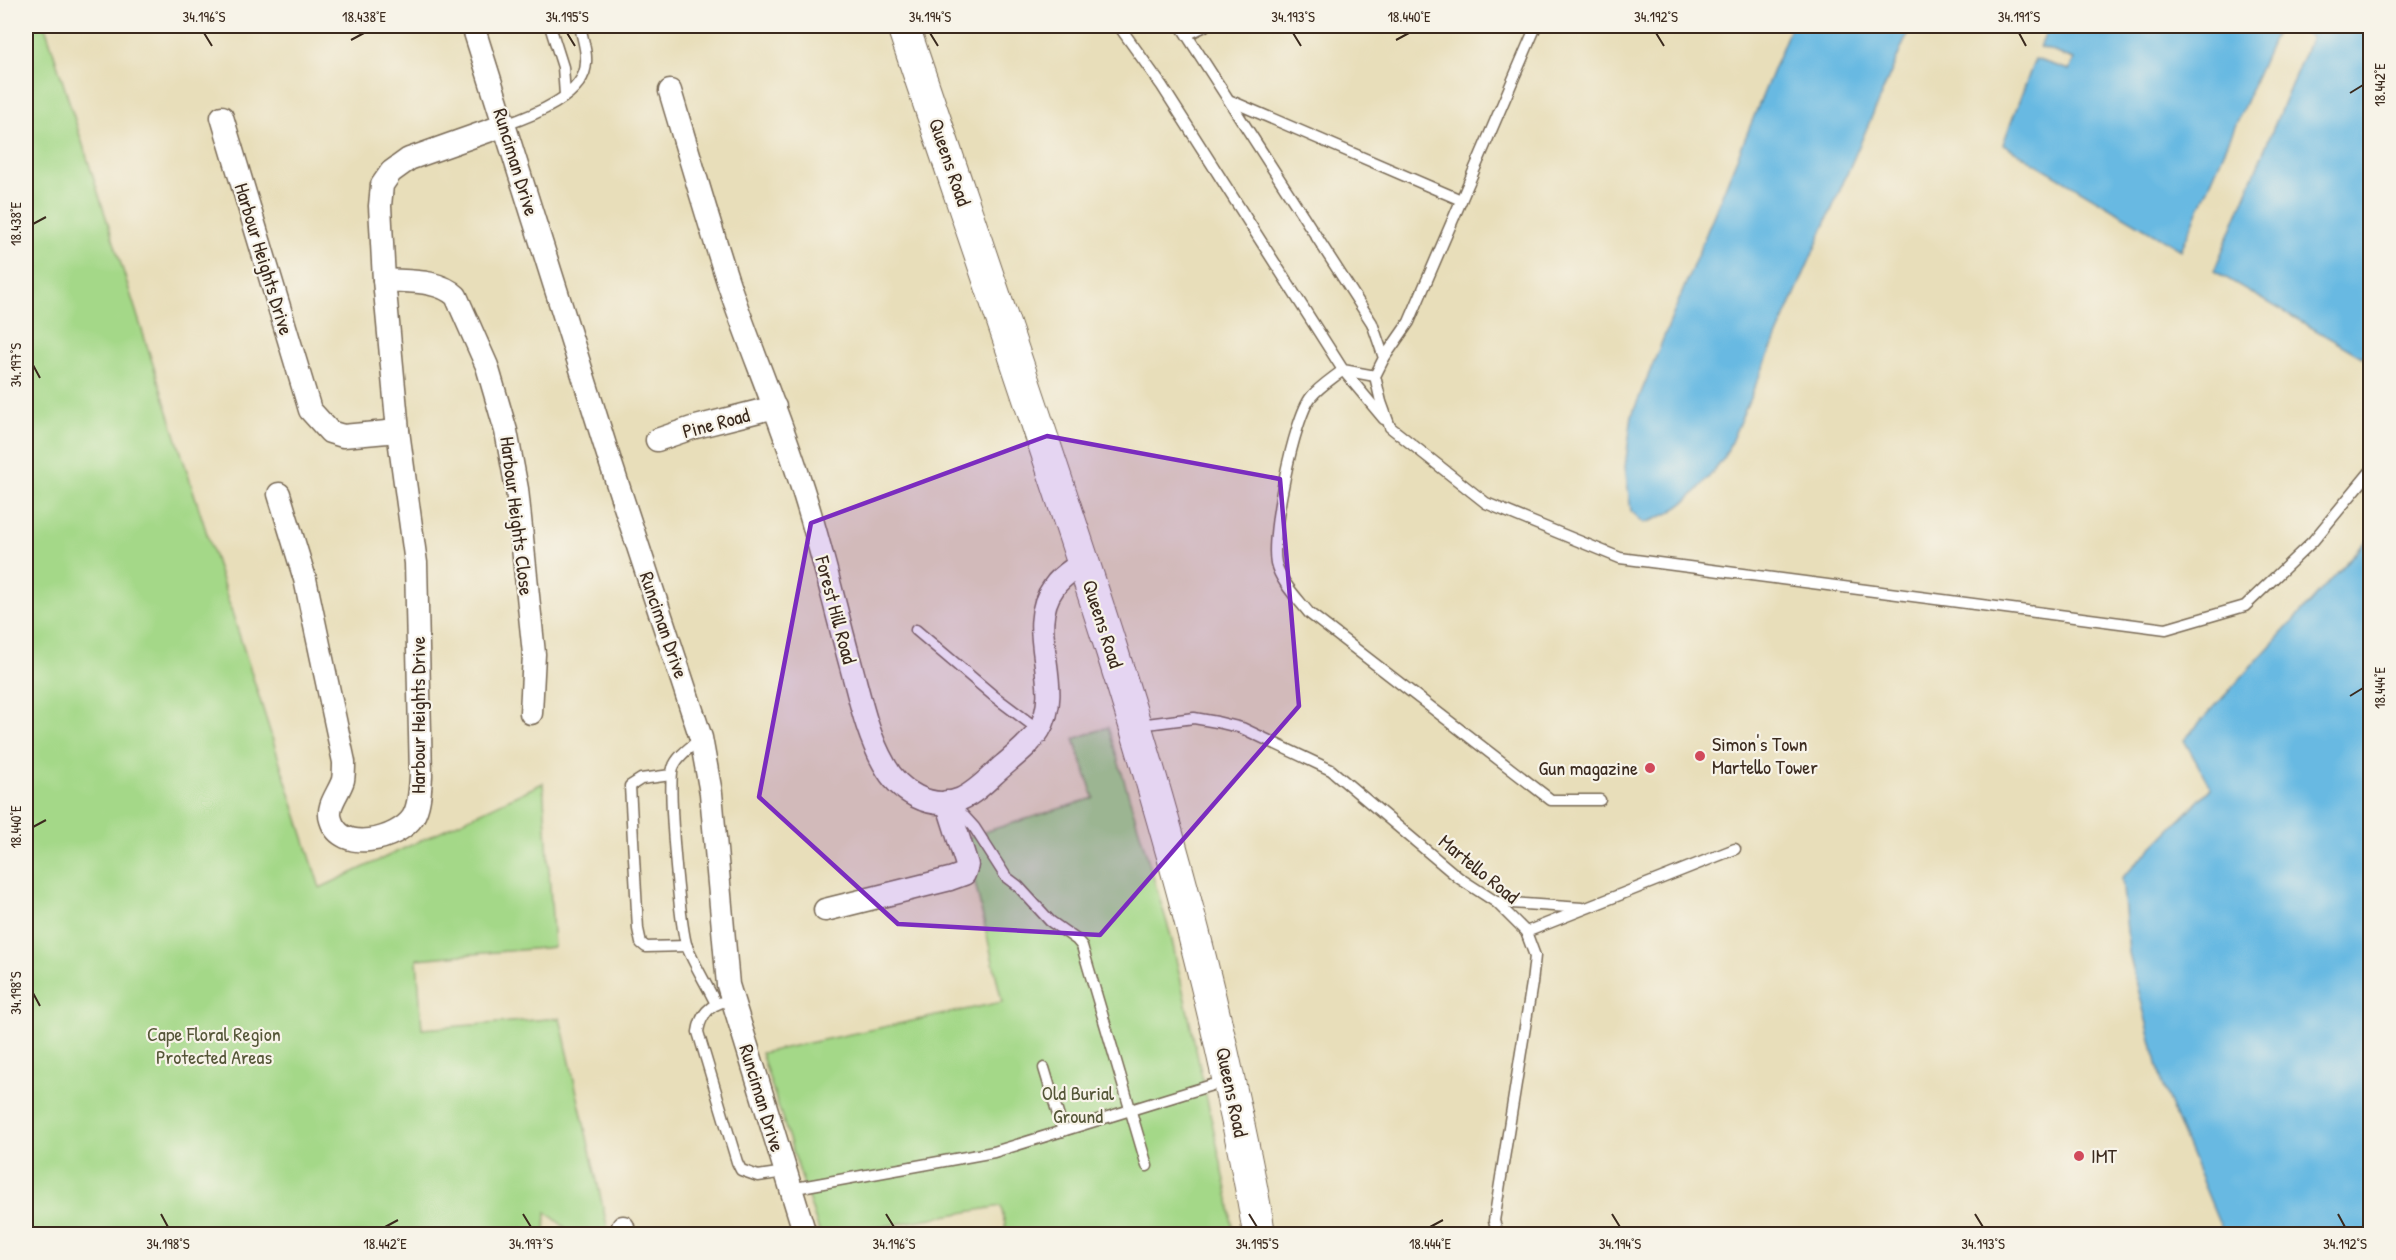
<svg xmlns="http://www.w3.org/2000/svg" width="2396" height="1260" font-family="'Patrick Hand',sans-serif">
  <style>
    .green { fill: #a4d888; stroke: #708153; stroke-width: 1.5 }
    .water { fill: #67b9e2; stroke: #517280; stroke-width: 1.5 }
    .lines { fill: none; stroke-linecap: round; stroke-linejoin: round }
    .service-casing { stroke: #786955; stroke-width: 13 }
    .minor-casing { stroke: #786955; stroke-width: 25 }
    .secondary-casing { stroke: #786955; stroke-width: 34 }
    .service { stroke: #fff; stroke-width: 10 }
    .minor { stroke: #fff; stroke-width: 22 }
    .secondary { stroke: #fff; stroke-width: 32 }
    .marked { fill: #7b2cbf; fill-opacity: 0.2; stroke: #7b2cbf; stroke-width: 4.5; stroke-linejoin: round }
    .ticks { fill: none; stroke: #3b2a1e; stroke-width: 2 }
    .poi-dot { fill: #d1495b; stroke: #f7f3e8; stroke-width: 2 }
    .labels { text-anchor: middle; stroke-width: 4.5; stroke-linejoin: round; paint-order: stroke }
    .street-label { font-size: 20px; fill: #3b2a1e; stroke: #f7f3e8 }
    .poi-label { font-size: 20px; fill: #3b2a1e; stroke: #f7f3e8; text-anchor: start }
    .park-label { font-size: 20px; fill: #555638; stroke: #f7f3e8 }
    .neatline { fill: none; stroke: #3b2a1e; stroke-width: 2 }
    .ticks-label { font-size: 15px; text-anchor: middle; fill: #3b2a1e }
  </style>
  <rect width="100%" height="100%" fill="#f7f3e8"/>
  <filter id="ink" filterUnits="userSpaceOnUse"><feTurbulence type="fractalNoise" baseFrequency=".0167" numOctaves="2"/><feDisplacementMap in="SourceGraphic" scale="12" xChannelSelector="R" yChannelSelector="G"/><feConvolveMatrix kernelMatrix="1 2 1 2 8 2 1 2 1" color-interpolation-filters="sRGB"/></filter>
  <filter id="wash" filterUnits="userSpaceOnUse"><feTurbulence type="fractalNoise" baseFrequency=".008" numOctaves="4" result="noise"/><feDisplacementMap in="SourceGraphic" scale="24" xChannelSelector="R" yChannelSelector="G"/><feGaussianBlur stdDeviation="1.35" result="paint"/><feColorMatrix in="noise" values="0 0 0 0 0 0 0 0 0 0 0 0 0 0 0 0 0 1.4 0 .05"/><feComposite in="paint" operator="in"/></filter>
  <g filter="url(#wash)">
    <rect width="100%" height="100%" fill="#e8deba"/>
    <g class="green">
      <path d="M26,26H45L320,888L543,783L554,947L417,959L422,1029L560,1018L609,1234H573L546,1212L545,1234H26Z"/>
      <path d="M1108,727L1171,936L1229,1199L1233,1234H1007L1001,1206L840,1234H820L761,1053L1002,1002L965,838L1094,798L1074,739Z"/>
    </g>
    <g class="water">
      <path d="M1791,26H1911L1724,458C1700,489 1683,512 1644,523L1631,511L1625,467L1632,415Z"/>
      <path d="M2049,26H2279L2181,250L2003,144L2035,59L2069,70L2074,59L2040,47Z"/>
      <path d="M2289,26H2370V348L2362,357L2214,271L2311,37Z"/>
      <path d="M2370,537V1234H2224L2163,1087L2129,953L2122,878L2211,788L2184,740Z"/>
    </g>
  </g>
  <g filter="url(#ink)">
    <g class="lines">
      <defs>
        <g id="service">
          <path d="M550,26L563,67L565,95"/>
          <path d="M1119,26L1162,86L1343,370L1375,376"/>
          <path d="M1181,26L1372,323L1384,358L1375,376L1381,402L1390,427L1486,503L1620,558L2166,629L2245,606L2313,541L2370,472"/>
          <path d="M1188,34L1205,26"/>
          <path d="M1231,101L1461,200"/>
          <path d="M505,125C531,116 586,96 586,62C587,50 582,37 580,26"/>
          <path d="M1384,358L1409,322L1536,26"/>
          <path d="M1384,419L1343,370C1333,378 1319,387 1311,397C1294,418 1270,535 1276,563C1280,581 1297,598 1309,613L1551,800H1600"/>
          <path d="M916,630L995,697L1039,730"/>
          <path d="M1139,725L1194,718L1217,722L1242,728L1331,770L1459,878L1496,902L1526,932L1535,956L1532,983L1494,1221L1498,1234"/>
          <path d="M701,738C691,747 677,756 673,768C667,784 680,929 687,947C695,966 707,985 716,1004"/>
          <path d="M671,775L641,779L630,786L638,929L641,943L646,947L687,946"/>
          <path d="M954,805L974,827L1006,877L1018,886L1050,921L1077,940L1082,946L1147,1166"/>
          <path d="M1496,902L1582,908"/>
          <path d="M1526,932L1735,849"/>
          <path d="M722,1002C707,1007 700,1017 698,1032L737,1162L741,1170L758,1176L785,1172"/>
          <path d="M1044,1068L1063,1131"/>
          <path d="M790,1189L994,1152L1212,1085"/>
        </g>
        <g id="minor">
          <path d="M473,26L609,458L701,738L711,793L728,985L805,1234"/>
          <path d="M670,91C689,155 708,220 729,285C751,350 779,414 800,481C820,541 834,604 851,666C860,699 867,734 884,764C898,791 931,812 961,799C977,792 991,776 1004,765C1016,755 1031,743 1039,730C1066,686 1023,629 1054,587C1061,576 1073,570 1083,562"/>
          <path d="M222,117L310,410L330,432L343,436L398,431"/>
          <path d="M384,280C408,282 438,279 456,296L487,366L506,431L517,489L534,654L531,713"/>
          <path d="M657,440L692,428L775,407"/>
          <path d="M279,494L305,579L344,762C344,768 344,774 343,780C339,793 326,806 331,820C341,854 398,840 413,817C420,805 420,789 421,776L416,563L398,431L384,280L380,206L382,185L391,172L409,159L505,125"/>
          <path d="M825,910L950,879L964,874L967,865L947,802"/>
          <path d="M623,1234V1227"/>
        </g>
        <path id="secondary" d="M903,26C973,234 1045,441 1112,651C1156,790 1196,930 1227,1073C1239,1126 1251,1180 1259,1234"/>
      </defs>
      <use href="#service" class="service-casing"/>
      <use href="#minor" class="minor-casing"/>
      <use href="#secondary" class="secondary-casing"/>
      <use href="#service" class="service"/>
      <use href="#minor" class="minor"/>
      <use href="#secondary" class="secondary"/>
    </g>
  </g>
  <path class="marked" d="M1047,436L1280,479L1299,706L1100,935L898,924L759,797L811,523Z"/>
  <path class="ticks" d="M204,33L212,46M567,33L575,46M930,33L938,46M1293,33L1301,46M1656,33L1664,46M2019,33L2026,46M351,40L364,33M1396,40L1409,33M2350,93L2363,85M33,224L46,217M33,365L40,378M2350,696L2363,688M33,827L46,820M33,993L40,1006M161,1214L168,1227M523,1214L531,1227M886,1214L894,1227M1249,1214L1257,1227M1612,1214L1620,1227M1975,1214L1983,1227M2338,1214L2345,1227M385,1227L398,1220M1430,1227L1443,1220"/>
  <g class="poi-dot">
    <circle cx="1700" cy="756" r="6"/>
    <circle cx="1650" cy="768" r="6"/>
    <circle cx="2079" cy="1156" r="6"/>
  </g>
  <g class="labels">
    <g class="street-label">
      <text transform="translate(516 162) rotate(73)" y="7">Runciman Drive</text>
      <text transform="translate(950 162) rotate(71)" y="7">Queens Road</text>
      <text transform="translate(264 259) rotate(73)" y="7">Harbour Heights Drive</text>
      <text transform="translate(716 423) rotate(-15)" y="7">Pine Road</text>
      <text transform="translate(517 516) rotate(83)" y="7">Harbour Heights Close</text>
      <text transform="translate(836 610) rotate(75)" y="7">Forest Hill Road</text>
      <text transform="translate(1103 624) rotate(72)" y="7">Queens Road</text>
      <text transform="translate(664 625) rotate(71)" y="7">Runciman Drive</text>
      <text transform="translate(418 715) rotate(-90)" y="7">Harbour Heights Drive</text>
      <text transform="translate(1479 869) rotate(39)" y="7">Martello Road</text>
      <text transform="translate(1232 1092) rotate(78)" y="7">Queens Road</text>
      <text transform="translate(762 1098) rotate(73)" y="7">Runciman Drive</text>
    </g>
    <g class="poi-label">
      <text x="1712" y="751">Simon's Town<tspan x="1712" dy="23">Martello Tower</tspan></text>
      <text x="1638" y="775" text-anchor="end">Gun magazine</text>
      <text x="2091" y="1163">IMT</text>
    </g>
    <g class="park-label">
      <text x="214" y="1041">Cape Floral Region<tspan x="214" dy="23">Protected Areas</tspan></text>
      <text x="1078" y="1100">Old Burial<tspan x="1078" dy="23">Ground</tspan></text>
    </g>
  </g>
  <rect width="2396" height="1260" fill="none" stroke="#f7f3e8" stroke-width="66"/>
  <rect x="33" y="33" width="2330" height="1194" class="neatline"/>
  <g class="ticks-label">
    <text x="204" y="22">34.196°S</text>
    <text x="364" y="22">18.438°E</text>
    <text x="567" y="22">34.195°S</text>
    <text x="930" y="22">34.194°S</text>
    <text x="1293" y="22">34.193°S</text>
    <text x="1409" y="22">18.440°E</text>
    <text x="1656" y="22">34.192°S</text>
    <text x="2019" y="22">34.191°S</text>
    <text transform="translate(2380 85) rotate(-90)" y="5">18.442°E</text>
    <text transform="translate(16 224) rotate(-90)" y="5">18.438°E</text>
    <text transform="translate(16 365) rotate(-90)" y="5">34.197°S</text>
    <text transform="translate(2380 688) rotate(-90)" y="5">18.444°E</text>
    <text transform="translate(16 827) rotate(-90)" y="5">18.440°E</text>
    <text transform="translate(16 993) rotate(-90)" y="5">34.198°S</text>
    <text x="168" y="1249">34.198°S</text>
    <text x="385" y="1249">18.442°E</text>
    <text x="531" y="1249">34.197°S</text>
    <text x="894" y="1249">34.196°S</text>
    <text x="1257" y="1249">34.195°S</text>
    <text x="1430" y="1249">18.444°E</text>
    <text x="1620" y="1249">34.194°S</text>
    <text x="1983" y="1249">34.193°S</text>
    <text x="2345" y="1249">34.192°S</text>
  </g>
</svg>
